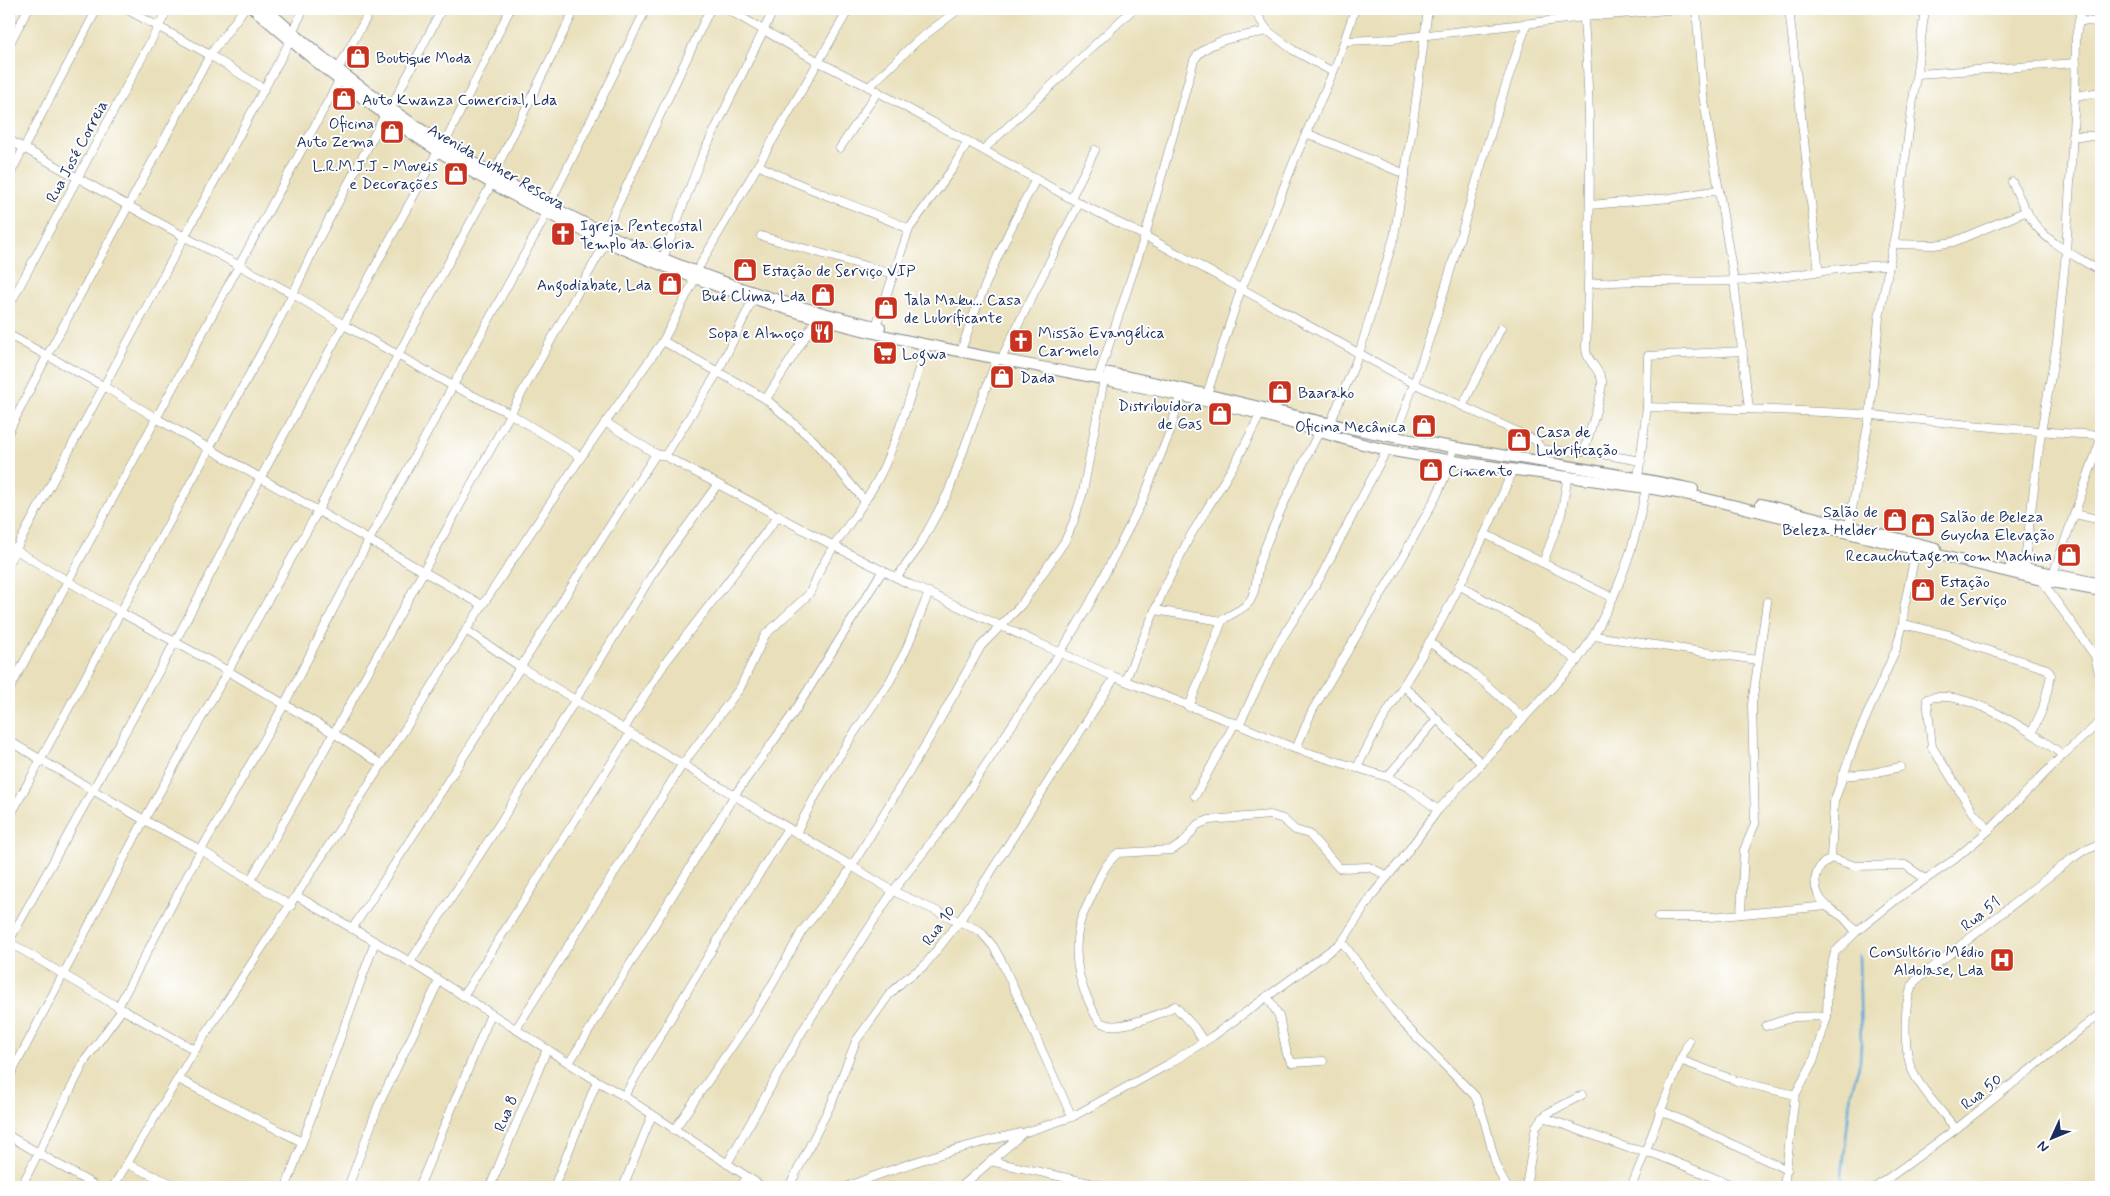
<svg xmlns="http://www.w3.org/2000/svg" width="2110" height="1196" font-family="Mynerve,sans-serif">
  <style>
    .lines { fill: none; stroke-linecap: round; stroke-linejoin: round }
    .stream { stroke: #60a9d7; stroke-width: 2.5 }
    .street-casing { stroke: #82888c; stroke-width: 9 }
    .secondary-casing { stroke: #82888c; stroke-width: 12 }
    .street { stroke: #fff; stroke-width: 8 }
    .secondary { stroke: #fff; stroke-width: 10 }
    .labels { text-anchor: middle; stroke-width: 4; stroke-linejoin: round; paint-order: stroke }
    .poi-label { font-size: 16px; fill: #1b2f5e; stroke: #fff; text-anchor: start }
    .street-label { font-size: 16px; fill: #1b2f5e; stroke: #fff }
  </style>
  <rect width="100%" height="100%" fill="#fff"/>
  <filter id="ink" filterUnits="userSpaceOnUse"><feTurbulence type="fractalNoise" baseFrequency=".02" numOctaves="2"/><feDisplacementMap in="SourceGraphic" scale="10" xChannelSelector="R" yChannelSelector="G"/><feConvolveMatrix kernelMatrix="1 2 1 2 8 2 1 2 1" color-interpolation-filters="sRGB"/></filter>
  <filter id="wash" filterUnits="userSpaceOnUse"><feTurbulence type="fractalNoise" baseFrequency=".0096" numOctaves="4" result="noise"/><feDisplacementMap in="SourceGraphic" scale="20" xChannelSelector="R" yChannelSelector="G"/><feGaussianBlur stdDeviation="1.12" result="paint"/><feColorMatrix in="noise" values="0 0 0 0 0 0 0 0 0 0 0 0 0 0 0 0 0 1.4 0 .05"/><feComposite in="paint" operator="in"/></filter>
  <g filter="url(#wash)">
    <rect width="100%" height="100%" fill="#e9e0bb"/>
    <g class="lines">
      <g class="stream">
        <path d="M1852,1089L1860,1062L1861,1044L1859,955"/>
        <path d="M1842,1176L1851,1091"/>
        <path d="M1841,1187L1842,1179"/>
      </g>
    </g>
  </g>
  <g filter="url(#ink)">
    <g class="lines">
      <defs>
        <g id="street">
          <path d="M126,9L210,55L264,89"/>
          <path d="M727,9L819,62L869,87L1079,203L1145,236L1415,384L1535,440L1542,450L1543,462"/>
          <path d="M1253,9L1268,31L1293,50L1333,72"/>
          <path d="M1583,9C1593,121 1590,235 1586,348C1586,362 1600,368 1602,381C1603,393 1588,437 1584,451L1641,461"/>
          <path d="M1696,9L1703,95L1734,281L1749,409"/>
          <path d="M1789,9L1819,272"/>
          <path d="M2080,21L2101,22"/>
          <path d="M292,32L304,9"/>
          <path d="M1345,41L1393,39L1584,17L1680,9"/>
          <path d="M9,45L28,9"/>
          <path d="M338,69L371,9"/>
          <path d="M1918,74L2076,63"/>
          <path d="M869,87L917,41L959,9"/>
          <path d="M2075,96L2101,92"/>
          <path d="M390,109L442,9"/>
          <path d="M1306,133L1405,174"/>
          <path d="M2072,136H2101"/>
          <path d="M9,140L185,237L293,294L344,325L453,386L509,413L581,457"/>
          <path d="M444,145L510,9"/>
          <path d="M840,148L878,91"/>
          <path d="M984,149L1133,9"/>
          <path d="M758,165C808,191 859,206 909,229"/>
          <path d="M493,175L575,9"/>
          <path d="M9,176L97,9"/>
          <path d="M2012,182C2019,197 2026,214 2037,227C2054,247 2080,258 2101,272"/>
          <path d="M1071,198L1095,150"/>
          <path d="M549,205L646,9"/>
          <path d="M1590,205L1670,198L1719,190"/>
          <path d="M605,232L710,9"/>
          <path d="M761,236L893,274"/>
          <path d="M1893,244L1934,245L1953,242L2027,211"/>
          <path d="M663,258L701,158L774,9"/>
          <path d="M696,272L849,9"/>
          <path d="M1589,284C1637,278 1685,283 1733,281C1786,279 1836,266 1888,265"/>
          <path d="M9,306L168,9"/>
          <path d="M876,326L909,229L953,168L968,141"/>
          <path d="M9,335L105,387L156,418L482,605"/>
          <path d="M663,341L766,399L814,441L865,501"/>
          <path d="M963,345C982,287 1007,233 1036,179"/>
          <path d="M1004,353L1079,203"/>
          <path d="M1100,372L1145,236L1194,60C1208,38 1245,36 1268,31"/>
          <path d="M1207,394L1241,289L1263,241L1294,161L1337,63L1355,9"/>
          <path d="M766,399L817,318"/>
          <path d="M1463,405L1501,328"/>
          <path d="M1647,407C1722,409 1797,409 1871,415C1948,422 2024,432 2101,435"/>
          <path d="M605,422L656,454L665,456L834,546L911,585L1045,646L1115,677L1239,725L1296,749L1387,777L1409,788L1438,810"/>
          <path d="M1330,424L1359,354L1394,237L1412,130L1428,9"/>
          <path d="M9,431L47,356L210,55L244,9"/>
          <path d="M1394,437C1448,302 1477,160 1527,24"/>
          <path d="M1542,450L1584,451"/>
          <path d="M665,456L718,372L753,299"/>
          <path d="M1638,478L1647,407L1648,356L1743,351"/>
          <path d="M2075,514L2101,520"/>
          <path d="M1849,525L1870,415L1879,318L1896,229L1925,9"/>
          <path d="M1485,534L1613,598"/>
          <path d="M9,546L120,612L228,671L335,734L381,764"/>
          <path d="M9,562L290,41"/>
          <path d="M1543,563L1561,515L1568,476"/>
          <path d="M2024,568L2041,432L2057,343L2066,252L2075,96L2076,37L2081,9"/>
          <path d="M2053,574L2101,439"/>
          <path d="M897,577L919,547L948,493L997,358"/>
          <path d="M2041,580L2095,656L2101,682"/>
          <path d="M1459,585L1535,629L1577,661"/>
          <path d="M1155,610L1222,621"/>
          <path d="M1903,624L1949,635L1977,647L2047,669L2051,675L2043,708L2032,732"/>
          <path d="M466,630L519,666L893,891L980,931L993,946L1002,962L1072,1117"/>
          <path d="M1594,636L1757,660"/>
          <path d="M1429,642L1472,672L1524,718"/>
          <path d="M1125,681L1164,589L1189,538L1237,460L1260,415"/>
          <path d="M1404,686L1482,764"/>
          <path d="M9,690L339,81"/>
          <path d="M1189,707L1222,621C1230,613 1243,611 1250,601C1257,590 1256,573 1260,561C1276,516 1298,474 1319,432"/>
          <path d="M1239,725L1277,646L1320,578L1387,449"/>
          <path d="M624,729L665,663L779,515"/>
          <path d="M9,741L144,820L201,850L291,906"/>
          <path d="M1296,749L1312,711L1395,571L1436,497L1444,479L1454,447"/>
          <path d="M1357,768C1377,724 1405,685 1429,643C1460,587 1489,529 1513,469"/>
          <path d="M1842,776L1873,773L1900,767"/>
          <path d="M1387,777L1437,719"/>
          <path d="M1195,796L1235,723"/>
          <path d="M9,818L293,294L318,240L385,115"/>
          <path d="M1989,830L1973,812L1932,747L1927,699C1964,686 2035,734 2063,755"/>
          <path d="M796,832L823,782L852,736L890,681L906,650L929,592"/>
          <path d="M1831,858L1855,866L1905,865L1924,878"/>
          <path d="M250,881C372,670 486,454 606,242"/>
          <path d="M297,896L410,962L597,1081L624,1096L763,1187"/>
          <path d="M1741,914L1744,850L1755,824L1752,704L1767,602"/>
          <path d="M1658,917H1711L1827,906"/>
          <path d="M352,929C456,772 554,612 656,454"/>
          <path d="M1856,932C1852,927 1848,922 1843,917C1838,913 1832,911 1827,906C1811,891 1811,869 1831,858L1834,802L1855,742L1896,649L1903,624L1904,608L1916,550"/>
          <path d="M9,941L175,642L261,477L438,151"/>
          <path d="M9,942L118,1007L195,1050"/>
          <path d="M1342,942L1400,1020L1475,1096C1490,1125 1489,1159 1507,1187"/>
          <path d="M410,962L500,823L652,575L717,485"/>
          <path d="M463,996L630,734"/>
          <path d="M1267,996L1279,1016L1287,1054L1292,1063L1323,1061"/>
          <path d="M118,1007L201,850L284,705L369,540L547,213"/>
          <path d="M1766,1026L1794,1017L1827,1016"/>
          <path d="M516,1029L682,765L740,688L765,635L808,595C815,585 817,574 823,564C840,534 863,508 879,477C900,434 912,389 927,344"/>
          <path d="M1204,1042L1194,1027L1175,1006C1160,1014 1118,1032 1102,1023C1096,1020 1093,1010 1090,1004C1078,980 1073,954 1079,926C1081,916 1088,905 1092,895C1098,880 1105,863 1118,853L1172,850L1184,842L1197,825L1209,820L1270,815L1283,819L1295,830L1309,834L1339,868L1369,867L1388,876"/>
          <path d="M1680,1060L1737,1081L1795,1095"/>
          <path d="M569,1063L734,796L793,714L883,570"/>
          <path d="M9,1078L144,820L318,511L398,355L492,183"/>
          <path d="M178,1079L302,1142"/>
          <path d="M624,1096L731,918L788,828"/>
          <path d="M1660,1110L1787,1170"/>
          <path d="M1543,1117L1628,1148L1655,1154L1737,1187"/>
          <path d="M1956,1129C1943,1113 1923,1092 1914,1074C1903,1053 1902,1001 1915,981L2070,860L2083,851L2101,844"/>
          <path d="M674,1130L751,1019L772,985L802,931L844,879L929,739L981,646L1021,605L1065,541L1073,523L1083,492L1104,379"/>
          <path d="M9,1136L97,1187"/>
          <path d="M990,1161L1099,1185"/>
          <path d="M127,1164L179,1187"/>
          <path d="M727,1164L803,1030L893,891L951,817L1060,653L1089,605L1141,504L1171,429L1180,395"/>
          <path d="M21,1187L86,1059L122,1010"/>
          <path d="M113,1187L195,1050L420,706L466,630L581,457L663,341L695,279"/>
          <path d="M286,1187L375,942"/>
          <path d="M348,1187L379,1104L439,981"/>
          <path d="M419,1187L491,1014"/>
          <path d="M490,1187L547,1049"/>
          <path d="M554,1187L597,1081"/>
          <path d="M623,1187L652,1115"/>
          <path d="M740,1187L747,1178"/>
          <path d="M789,1187L832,1102L856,1041L889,995L903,981L924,966L959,922L1115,677"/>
          <path d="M846,1187C902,1165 962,1146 1021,1133"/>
          <path d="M961,1187L1023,1133L1072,1117L1167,1065L1213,1036L1342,942L1373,894L1403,858L1438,810L1577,661C1614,608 1635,551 1646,487"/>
          <path d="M1526,1187L1536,1126L1548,1113L1582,1095"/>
          <path d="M1631,1187C1652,1139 1667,1089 1689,1041"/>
          <path d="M1784,1187L1795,1095L1813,1062L1824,1027L1827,1016L1828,982L1835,952L1856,932L1897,899L1955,859L1989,830L2063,755L2101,721"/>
          <path d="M1876,1187L1956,1129L2101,1013"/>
        </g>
        <g id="secondary">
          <path d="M254,9C312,60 372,109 438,151C565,232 705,289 850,327C938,350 1028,363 1116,382C1165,392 1213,402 1260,414C1303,426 1344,441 1388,450C1489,469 1593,478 1695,496L2041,580L2101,591"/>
          <path d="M266,9C437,163 654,277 880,327"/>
          <path d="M1109,373C1205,392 1299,419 1394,437C1494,455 1594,468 1693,489"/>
          <path d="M1761,504L1936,548"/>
          <path d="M2011,565L2101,584"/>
        </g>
      </defs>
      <use href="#street" class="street-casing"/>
      <use href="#secondary" class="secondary-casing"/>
      <use href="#street" class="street"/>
      <use href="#secondary" class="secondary"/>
    </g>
  </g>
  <defs>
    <symbol id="shop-square" viewBox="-11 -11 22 22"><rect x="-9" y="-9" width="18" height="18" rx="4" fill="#c8321e" stroke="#fff"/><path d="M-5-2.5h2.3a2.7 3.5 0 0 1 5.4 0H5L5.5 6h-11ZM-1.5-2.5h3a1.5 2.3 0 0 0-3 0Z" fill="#fff"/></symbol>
    <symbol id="church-square" viewBox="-11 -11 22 22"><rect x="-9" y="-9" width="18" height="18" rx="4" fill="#c8321e" stroke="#fff"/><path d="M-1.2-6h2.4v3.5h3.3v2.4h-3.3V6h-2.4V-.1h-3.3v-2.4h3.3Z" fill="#fff"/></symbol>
    <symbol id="restaurant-square" viewBox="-11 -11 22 22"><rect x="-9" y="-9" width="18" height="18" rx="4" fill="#c8321e" stroke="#fff"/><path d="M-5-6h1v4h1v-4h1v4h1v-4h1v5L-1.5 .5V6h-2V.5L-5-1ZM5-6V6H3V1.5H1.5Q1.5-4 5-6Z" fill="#fff"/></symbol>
    <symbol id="supermarket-square" viewBox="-11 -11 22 22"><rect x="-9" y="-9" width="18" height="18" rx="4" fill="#c8321e" stroke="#fff"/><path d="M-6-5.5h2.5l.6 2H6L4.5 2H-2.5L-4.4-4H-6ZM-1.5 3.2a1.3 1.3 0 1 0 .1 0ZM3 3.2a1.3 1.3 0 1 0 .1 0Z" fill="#fff"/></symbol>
    <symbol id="hospital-square" viewBox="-11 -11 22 22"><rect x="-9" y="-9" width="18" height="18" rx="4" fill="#c8321e" stroke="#fff"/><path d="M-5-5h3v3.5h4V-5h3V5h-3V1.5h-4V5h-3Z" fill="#fff"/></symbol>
  </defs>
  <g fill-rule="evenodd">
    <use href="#shop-square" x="344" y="43" width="28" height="28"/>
    <use href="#shop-square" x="330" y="85" width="28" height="28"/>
    <use href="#shop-square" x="378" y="118" width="28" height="28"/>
    <use href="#shop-square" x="442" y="160" width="28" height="28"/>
    <use href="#church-square" x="549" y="220" width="28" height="28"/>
    <use href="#shop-square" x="731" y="256" width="28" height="28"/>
    <use href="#shop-square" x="656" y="270" width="28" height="28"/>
    <use href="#shop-square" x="809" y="281" width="28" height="28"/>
    <use href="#shop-square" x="872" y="294" width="28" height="28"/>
    <use href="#restaurant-square" x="808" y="318" width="28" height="28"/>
    <use href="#church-square" x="1007" y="327" width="28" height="28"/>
    <use href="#supermarket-square" x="871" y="339" width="28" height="28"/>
    <use href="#shop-square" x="988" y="363" width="28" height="28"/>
    <use href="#shop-square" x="1266" y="378" width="28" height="28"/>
    <use href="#shop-square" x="1206" y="400" width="28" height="28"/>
    <use href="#shop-square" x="1410" y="412" width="28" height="28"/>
    <use href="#shop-square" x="1505" y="426" width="28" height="28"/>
    <use href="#shop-square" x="1417" y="456" width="28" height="28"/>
    <use href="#shop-square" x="1881" y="506" width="28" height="28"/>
    <use href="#shop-square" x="1909" y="511" width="28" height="28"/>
    <use href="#shop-square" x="2055" y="541" width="28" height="28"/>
    <use href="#shop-square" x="1909" y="576" width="28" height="28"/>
    <use href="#hospital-square" x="1988" y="946" width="28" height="28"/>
  </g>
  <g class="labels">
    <g class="poi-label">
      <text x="376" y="63">Boutique Moda</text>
      <text x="362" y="105">Auto Kwanza Comercial, Lda</text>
      <text x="374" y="129" text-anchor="end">Oficina<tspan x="374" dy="18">Auto Zema</tspan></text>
      <text x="438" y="171" text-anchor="end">L.R.M.J.J - Moveis<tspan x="438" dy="18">e Decorações</tspan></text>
      <text x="580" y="231">Igreja Pentecostal<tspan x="580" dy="18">Templo da Gloria</tspan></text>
      <text x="762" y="276">Estação de Serviço VIP</text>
      <text x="652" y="290" text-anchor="end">Angodiabate, Lda</text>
      <text x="806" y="301" text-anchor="end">Bué Clima, Lda</text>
      <text x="904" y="305">Tala Maku... Casa<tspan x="904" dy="18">de Lubrificante</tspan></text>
      <text x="804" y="338" text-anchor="end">Sopa e Almoço</text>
      <text x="1038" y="338">Missão Evangélica<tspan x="1038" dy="18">Carmelo</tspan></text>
      <text x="902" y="359">Logwa</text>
      <text x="1020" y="383">Dada</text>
      <text x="1298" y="398">Baarako</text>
      <text x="1202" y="411" text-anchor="end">Distribuidora<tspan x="1202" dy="18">de Gas</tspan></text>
      <text x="1406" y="432" text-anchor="end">Oficina Mecânica</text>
      <text x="1536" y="437">Casa de<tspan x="1536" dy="18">Lubrificação</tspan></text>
      <text x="1448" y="476">Cimento</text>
      <text x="1878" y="517" text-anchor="end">Salão de<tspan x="1878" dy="18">Beleza Helder</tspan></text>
      <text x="1940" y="522">Salão de Beleza<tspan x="1940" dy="18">Guycha Elevação</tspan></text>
      <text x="2052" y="561" text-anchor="end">Recauchutagem com Machina</text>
      <text x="1940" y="587">Estação<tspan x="1940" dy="18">de Serviço</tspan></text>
      <text x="1984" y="957" text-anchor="end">Consultório Médio<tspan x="1984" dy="18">Aldolase, Lda</tspan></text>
    </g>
    <g class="street-label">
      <text transform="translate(76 151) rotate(-62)" y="6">Rua José Correia</text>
      <text transform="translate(497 166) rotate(30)" y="6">Avenida Luther Rescova</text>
      <text transform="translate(1980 913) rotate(-38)" y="6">Rua 51</text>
      <text transform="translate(938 925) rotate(-54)" y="6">Rua 10</text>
      <text transform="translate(1981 1091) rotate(-39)" y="6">Rua 50</text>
      <text transform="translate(505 1113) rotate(-68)" y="6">Rua 8</text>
    </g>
  </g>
  <rect width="2110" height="1196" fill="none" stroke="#fff" stroke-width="30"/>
  <g transform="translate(2052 1138) rotate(226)" stroke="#ffffff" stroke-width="4" paint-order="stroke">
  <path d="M0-4L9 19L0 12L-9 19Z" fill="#1b2f5e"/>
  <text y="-8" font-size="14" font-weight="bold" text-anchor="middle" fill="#1b2f5e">N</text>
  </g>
</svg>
